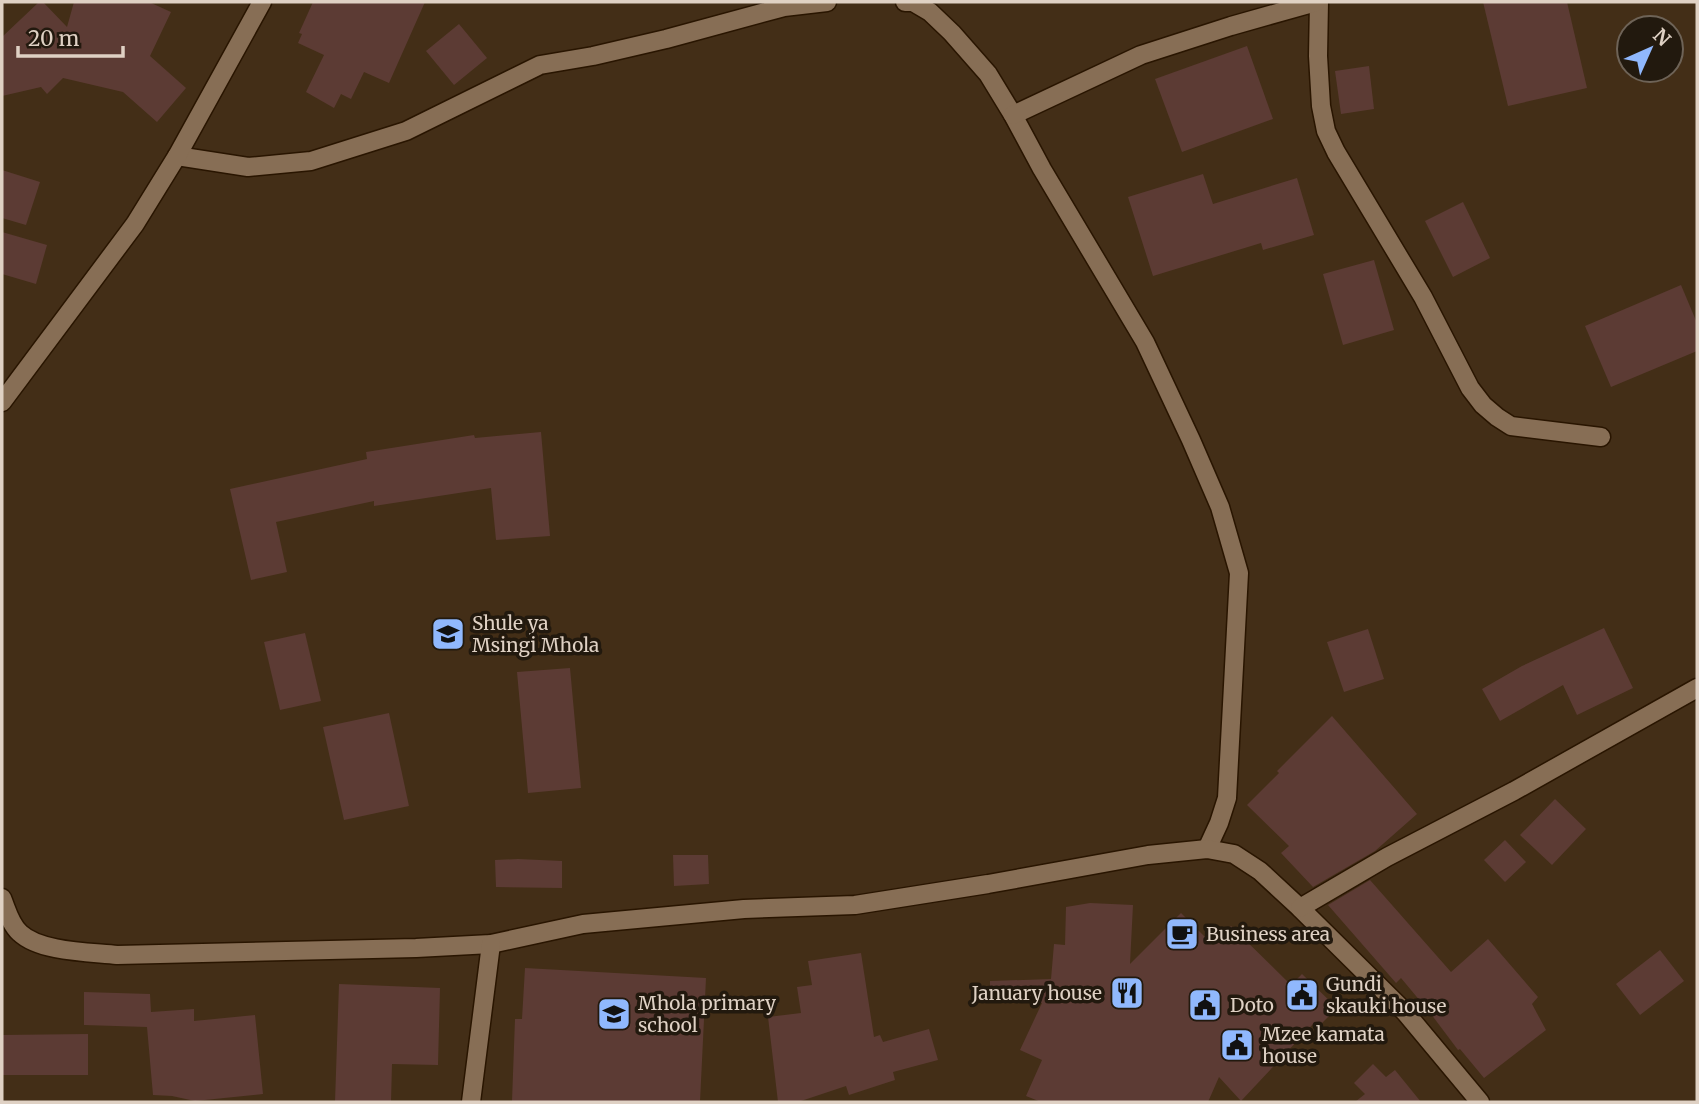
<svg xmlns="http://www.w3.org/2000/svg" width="1699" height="1104" font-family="Merriweather,serif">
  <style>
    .building { fill: #5c3b34 }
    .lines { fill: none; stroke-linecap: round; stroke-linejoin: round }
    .minor-casing { stroke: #291500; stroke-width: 21 }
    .minor { stroke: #876e55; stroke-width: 18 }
    .labels { text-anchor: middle; stroke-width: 7; stroke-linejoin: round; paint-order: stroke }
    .poi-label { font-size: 19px; fill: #dfd1c4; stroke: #22190e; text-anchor: start }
  </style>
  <rect width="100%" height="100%" fill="#432e17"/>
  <g class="building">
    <path d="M39,2H43L67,27L74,2H149L171,12L150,56L186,88L157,122L123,92L63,78L47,94L41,87L2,96V37Z"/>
    <path d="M313,2H425L389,83L364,72L351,99L341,94L334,108L306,92L324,55L298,43L302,34L299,33Z"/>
    <path d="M1483,2H1567L1587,88L1508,106Z"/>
    <path d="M459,24L487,58L454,85L426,51Z"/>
    <path d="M1247,46L1273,119L1182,152L1155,79Z"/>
    <path d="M1369,66L1374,109L1341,114L1335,71Z"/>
    <path d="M2,170L40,182L26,225L2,218Z"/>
    <path d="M1203,174L1213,204L1297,178L1314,235L1263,250L1261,243L1153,276L1128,197Z"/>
    <path d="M1463,202L1490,258L1453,277L1425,221Z"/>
    <path d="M2,232L47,245L36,284L2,274Z"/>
    <path d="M1374,260L1394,330L1343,345L1323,274Z"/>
    <path d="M1681,285L1697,323V351L1611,387L1585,326Z"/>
    <path d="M541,432L550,536L496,540L491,488L374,506V501L276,522L287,572L251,580L230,489L367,459L366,452L474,435L475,438Z"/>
    <path d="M1604,628L1633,688L1577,715L1563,685L1500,721L1482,689L1522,666Z"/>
    <path d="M1368,629L1384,679L1344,692L1327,642Z"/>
    <path d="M305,633L321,701L280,710L264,642Z"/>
    <path d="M570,668L581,788L528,793L517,672Z"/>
    <path d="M389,713L409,806L344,820L323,727Z"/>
    <path d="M1332,716L1417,814L1375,851L1313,887L1281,853L1289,846L1247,805L1279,773L1277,771Z"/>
    <path d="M1555,799L1586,829L1552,865L1520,835Z"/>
    <path d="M1505,840L1526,862L1505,882L1484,860Z"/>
    <path d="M673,855H708L709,884L674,886Z"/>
    <path d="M518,859L562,861V888L496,887L495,860Z"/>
    <path d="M1370,880L1451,972L1488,939L1538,997L1532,1004L1546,1030L1484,1078L1460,1049L1458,1050L1431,1014L1401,978L1396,983L1328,905Z"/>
    <path d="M1090,903L1133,905L1130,964L1181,913L1213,945L1231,926L1291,985L1302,974L1337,1008L1318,1027L1314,1023L1241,1101L1219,1077L1208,1102H1041L1026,1096L1042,1060L1020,1050L1042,1003L990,993V981L1051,979L1054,944L1065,945L1066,907Z"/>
    <path d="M1660,950L1684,981L1640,1015L1616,984Z"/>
    <path d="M861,953L874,1037L880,1035L883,1042L929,1029L938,1060L893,1072L895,1080L849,1095L846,1086L798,1102H778L768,1017L801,1013L797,987L812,985L808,961Z"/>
    <path d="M525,968L706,978L700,1102L512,1101L515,1019H522Z"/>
    <path d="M339,984L440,988L438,1065L392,1064L391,1102H335Z"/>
    <path d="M84,992L150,994L151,1012L194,1009V1021L255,1015L263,1094L195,1101L172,1096L153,1095L147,1027L84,1025Z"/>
    <path d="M88,1034V1075H2V1035Z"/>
    <path d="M1373,1064L1386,1077L1395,1070L1421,1102H1355L1365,1094L1354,1083Z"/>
  </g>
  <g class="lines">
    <defs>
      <g id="minor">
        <path d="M905,2H913L930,12L952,33L988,74L1013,115L1042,169L1145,342L1191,440L1220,507L1239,573L1227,798L1219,823L1207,849"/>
        <path d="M1319,2L1318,56L1321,106L1326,131L1336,152L1423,297L1470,388L1483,405L1497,417L1511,426L1601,437"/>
        <path d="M1013,115L1141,55L1231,26L1316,2"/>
        <path d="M177,156L248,167L311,161L406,131L540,65L593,56L666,39L784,7L827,2"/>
        <path d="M2,402L135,224L177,156L262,2"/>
        <path d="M2,898C7,910 10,924 20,933C40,952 90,952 117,955L416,948L491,944L583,924L744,909L855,905L988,884L1148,855L1207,849L1234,854L1260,871L1300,908L1405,1012L1480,1102"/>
        <path d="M1300,908L1387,857L1514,791L1697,688"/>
        <path d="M471,1102L491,944"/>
      </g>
    </defs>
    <use href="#minor" class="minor-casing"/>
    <use href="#minor" class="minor"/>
  </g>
  <defs>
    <symbol id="school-square" viewBox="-11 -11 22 22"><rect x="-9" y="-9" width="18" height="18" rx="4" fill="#90b8fd" stroke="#22190e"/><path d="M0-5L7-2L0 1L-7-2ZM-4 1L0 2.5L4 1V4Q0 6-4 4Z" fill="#111"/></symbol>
    <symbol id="cafe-square" viewBox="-11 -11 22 22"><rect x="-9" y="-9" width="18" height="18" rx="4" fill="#90b8fd" stroke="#22190e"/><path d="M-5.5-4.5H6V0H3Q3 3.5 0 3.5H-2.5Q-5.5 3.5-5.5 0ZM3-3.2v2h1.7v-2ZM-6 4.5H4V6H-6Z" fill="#111"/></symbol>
    <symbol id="restaurant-square" viewBox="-11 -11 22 22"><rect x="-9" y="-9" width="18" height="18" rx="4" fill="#90b8fd" stroke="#22190e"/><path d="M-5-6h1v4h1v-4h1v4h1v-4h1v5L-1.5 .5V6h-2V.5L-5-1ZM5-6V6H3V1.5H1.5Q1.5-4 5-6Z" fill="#111"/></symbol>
    <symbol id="civic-square" viewBox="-11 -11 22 22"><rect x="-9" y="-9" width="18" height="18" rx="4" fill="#90b8fd" stroke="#22190e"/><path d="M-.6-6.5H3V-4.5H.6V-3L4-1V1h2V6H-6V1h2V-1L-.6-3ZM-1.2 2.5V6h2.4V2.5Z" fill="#111"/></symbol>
  </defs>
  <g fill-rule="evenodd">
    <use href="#school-square" x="429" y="615" width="38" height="38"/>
    <use href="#cafe-square" x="1163" y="915" width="38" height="38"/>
    <use href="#restaurant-square" x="1108" y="974" width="38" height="38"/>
    <use href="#civic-square" x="1283" y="976" width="38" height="38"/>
    <use href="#civic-square" x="1186" y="986" width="38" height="38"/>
    <use href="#school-square" x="595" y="995" width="38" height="38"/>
    <use href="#civic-square" x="1218" y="1026" width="38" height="38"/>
  </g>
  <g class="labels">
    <g class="poi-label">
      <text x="472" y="630">Shule ya<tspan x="472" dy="22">Msingi Mhola</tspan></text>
      <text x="1206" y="941">Business area</text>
      <text x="1326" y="991">Gundi<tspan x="1326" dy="22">skauki house</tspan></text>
      <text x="1102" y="1000" text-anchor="end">January house</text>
      <text x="638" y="1010">Mhola primary<tspan x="638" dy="22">school</tspan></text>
      <text x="1230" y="1012">Doto</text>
      <text x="1262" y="1041">Mzee kamata<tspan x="1262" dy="22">house</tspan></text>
    </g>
  </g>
  <rect width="1699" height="1104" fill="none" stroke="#dfd1c4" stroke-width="7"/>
  <g transform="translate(1650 49) rotate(45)"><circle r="33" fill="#22190e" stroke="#6e6357" stroke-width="2"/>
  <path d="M0-5L12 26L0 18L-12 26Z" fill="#90b8fd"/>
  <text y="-10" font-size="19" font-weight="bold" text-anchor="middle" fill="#dfd1c4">N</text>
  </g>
  <path d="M18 46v10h105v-10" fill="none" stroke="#dfd1c4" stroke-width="3.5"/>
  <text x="28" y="46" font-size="21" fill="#dfd1c4" stroke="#22190e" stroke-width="5" paint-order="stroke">20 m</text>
</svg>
